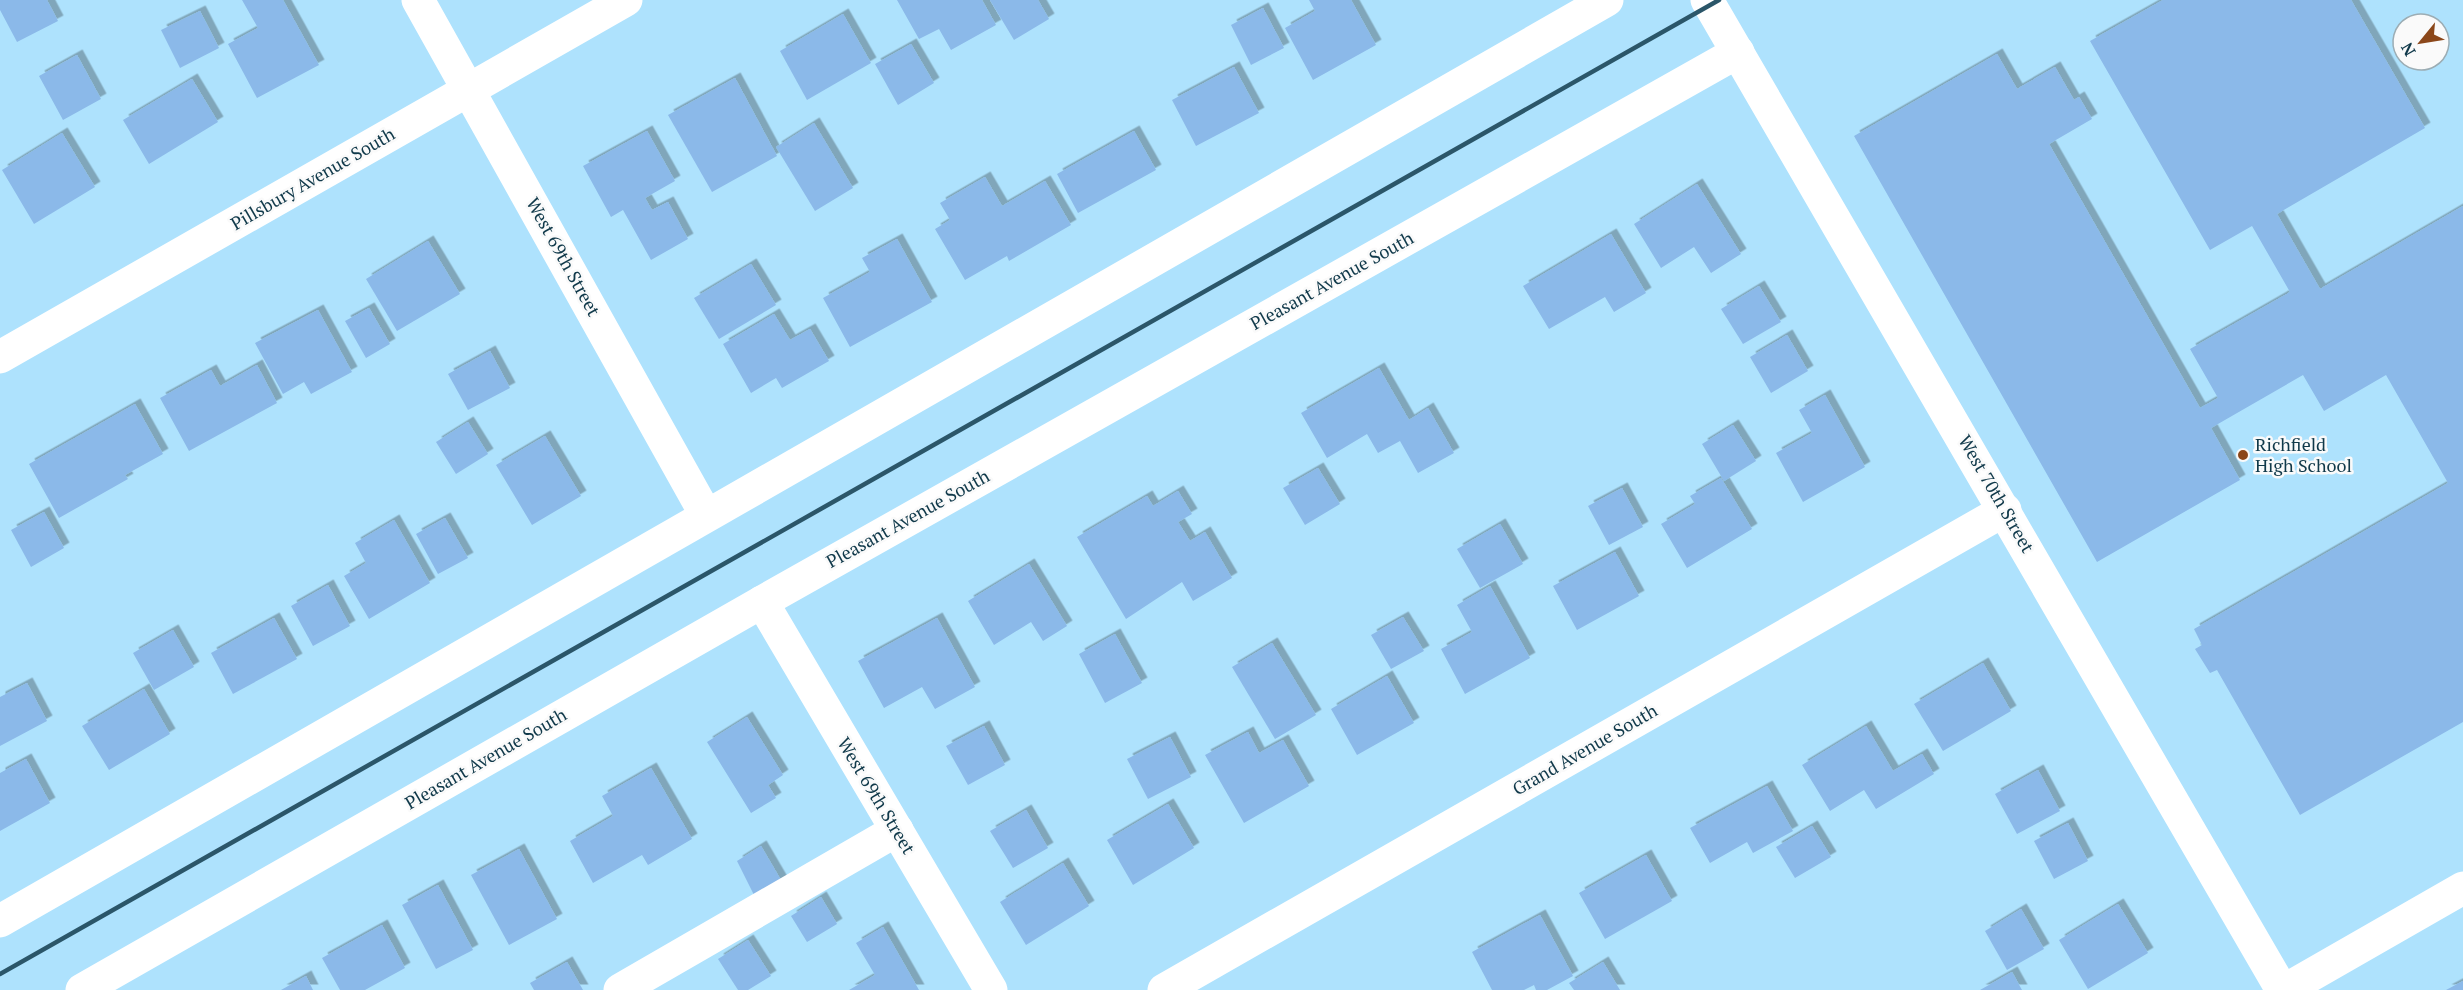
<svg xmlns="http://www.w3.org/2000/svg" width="2463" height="990" font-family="'PT Serif',serif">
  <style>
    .building { fill: #8bb9e9; filter: url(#shadow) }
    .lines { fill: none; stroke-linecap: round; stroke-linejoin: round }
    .minor { stroke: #fff; stroke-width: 33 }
    .rail { stroke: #2b5669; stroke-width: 4.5 }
    .poi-dot { fill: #8b471a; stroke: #fafafa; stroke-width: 2 }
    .labels { text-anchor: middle; stroke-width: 5; stroke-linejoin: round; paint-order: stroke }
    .street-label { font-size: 18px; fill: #10394a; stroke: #fafafa }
    .poi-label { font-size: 18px; fill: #10394a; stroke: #fafafa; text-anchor: start }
  </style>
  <defs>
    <filter id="shadow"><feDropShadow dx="5.5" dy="-5.5" stdDeviation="0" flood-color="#0004"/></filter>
  </defs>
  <rect width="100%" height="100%" fill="#aee2fd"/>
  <g class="building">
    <path d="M0,0H47L58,21L17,42L0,10Z"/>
    <path d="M242,0H283L319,65L257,98L228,44L258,28Z"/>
    <path d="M897,0H982L996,25L951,50L939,29L919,39Z"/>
    <path d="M990,0H1038L1049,19L1014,40Z"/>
    <path d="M1309,0H1351L1376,45L1313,80L1285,28L1315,11Z"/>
    <path d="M2163,0H2351L2425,128L2277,214L2320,289L2463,206V722L2300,815L2217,670L2210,673L2195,649L2202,645L2194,629L2448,483L2386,375L2324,411L2303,375L2211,428L2240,480L2097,562L1854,136L1997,54L2017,89L2055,67L2074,100L2079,97L2092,119L2049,144L2200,408L2218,398L2190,349L2290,292L2252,226L2210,250L2090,41Z"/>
    <path d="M1263,8L1284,48L1251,65L1231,25Z"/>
    <path d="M200,11L219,48L180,68L161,30Z"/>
    <path d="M843,14L871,63L807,100L780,51Z"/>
    <path d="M911,44L934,83L898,105L875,64Z"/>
    <path d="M77,55L101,99L63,120L39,76Z"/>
    <path d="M1234,67L1259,113L1196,146L1172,100Z"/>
    <path d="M735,78L777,156L712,192L668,115Z"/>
    <path d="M192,79L218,122L149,164L123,120Z"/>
    <path d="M814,123L853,188L815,211L776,147Z"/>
    <path d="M647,131L675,181L645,198L652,210L668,202L688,239L651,260L623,210L611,217L583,166Z"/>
    <path d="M1134,131L1156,170L1078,213L1057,174Z"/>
    <path d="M62,133L95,187L34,224L2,170Z"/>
    <path d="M985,177L1002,206L1045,181L1071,225L1009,261L1007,256L965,280L935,229L950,220L940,203Z"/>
    <path d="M1697,184L1741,254L1711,273L1694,247L1661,268L1634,224Z"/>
    <path d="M1611,234L1646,293L1614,312L1605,297L1549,329L1523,286Z"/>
    <path d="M897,239L932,302L850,347L823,298L870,272L862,258Z"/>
    <path d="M428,241L460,294L397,331L366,279Z"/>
    <path d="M751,264L776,305L719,339L694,298Z"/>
    <path d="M1759,286L1781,322L1743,344L1721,309Z"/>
    <path d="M369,308L390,344L366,358L345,321Z"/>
    <path d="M318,310L352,372L311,394L304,382L283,394L255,343Z"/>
    <path d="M774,314L790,340L810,329L829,361L782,388L776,378L751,393L723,344Z"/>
    <path d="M1787,335L1808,371L1771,393L1750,357Z"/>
    <path d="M490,351L510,388L468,410L448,374Z"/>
    <path d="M257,365L277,403L189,451L160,398L211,370L220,386Z"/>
    <path d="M1379,368L1409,420L1428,408L1454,453L1418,473L1400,441L1378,453L1367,434L1327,458L1301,413Z"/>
    <path d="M1825,395L1865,467L1803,502L1776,453L1812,433L1799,410Z"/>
    <path d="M135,404L163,454L125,475L128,479L59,518L29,464Z"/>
    <path d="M468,422L488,454L456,474L436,442Z"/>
    <path d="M1733,425L1756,461L1724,481L1702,444Z"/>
    <path d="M545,436L581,496L532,525L496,465Z"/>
    <path d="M1318,468L1340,504L1305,525L1283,488Z"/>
    <path d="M1721,478L1752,529L1687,568L1661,524L1695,504L1690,496Z"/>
    <path d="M1622,488L1643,527L1609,545L1588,506Z"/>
    <path d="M1178,491L1192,514L1178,522L1190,541L1205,532L1232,578L1193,601L1182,582L1126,619L1077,537L1147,496L1153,506Z"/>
    <path d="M44,512L64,548L31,567L11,530Z"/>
    <path d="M445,518L468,558L438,574L416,534Z"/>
    <path d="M394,520L430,583L369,619L344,576L366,563L355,543Z"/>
    <path d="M1500,524L1523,564L1480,588L1457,549Z"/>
    <path d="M1615,552L1639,596L1577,630L1553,586Z"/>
    <path d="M1029,564L1067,626L1043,641L1031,622L994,645L968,601Z"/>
    <path d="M328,585L350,626L313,646L291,606Z"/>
    <path d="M1490,586L1530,658L1465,694L1441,649L1472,632L1457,605Z"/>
    <path d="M1403,617L1424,651L1391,669L1371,635Z"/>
    <path d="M274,618L297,659L233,694L211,653Z"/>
    <path d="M937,618L975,687L935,709L922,687L884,708L858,661Z"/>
    <path d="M173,630L194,667L154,690L133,653Z"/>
    <path d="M1115,634L1142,683L1105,703L1079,654Z"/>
    <path d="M1272,643L1316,715L1275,739L1232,667Z"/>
    <path d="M1983,663L2011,711L1943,751L1914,704Z"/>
    <path d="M1387,676L1414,723L1357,755L1331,709Z"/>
    <path d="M27,683L47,721L0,746V697Z"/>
    <path d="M144,689L170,734L109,770L82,726Z"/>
    <path d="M747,717L783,775L768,785L776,798L751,813L707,742Z"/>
    <path d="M984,726L1005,765L968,785L946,746Z"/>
    <path d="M1866,726L1893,771L1922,754L1934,774L1876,809L1864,790L1830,811L1802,765Z"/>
    <path d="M1248,732L1259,753L1283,740L1309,786L1244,823L1205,755Z"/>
    <path d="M1170,737L1191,777L1148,799L1127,759Z"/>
    <path d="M26,759L50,803L0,831V773Z"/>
    <path d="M651,768L692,839L648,865L642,855L593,883L570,841L613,816L602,796Z"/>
    <path d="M2038,770L2060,811L2017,834L1995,794Z"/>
    <path d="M1767,786L1793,831L1753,853L1747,842L1710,863L1690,828Z"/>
    <path d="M1168,804L1194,848L1133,885L1107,840Z"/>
    <path d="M1026,810L1048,848L1013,868L990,831Z"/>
    <path d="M2068,823L2088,861L2054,879L2034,841Z"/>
    <path d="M1812,826L1831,857L1795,878L1776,847Z"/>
    <path d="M761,846L785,887L758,903L737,861Z"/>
    <path d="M519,849L557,919L509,945L471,875Z"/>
    <path d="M1646,855L1672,901L1605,939L1579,893Z"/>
    <path d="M1063,863L1089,906L1026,945L1000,902Z"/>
    <path d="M438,885L473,950L436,969L402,905Z"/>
    <path d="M821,897L837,924L807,942L791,916Z"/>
    <path d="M2118,904L2148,953L2088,989L2059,940Z"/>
    <path d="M2021,909L2044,949L2007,970L1985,931Z"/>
    <path d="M1540,915L1573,976L1547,990H1536L1534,985L1524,990H1492L1472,952Z"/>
    <path d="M382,925L405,968L365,990H340L322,958Z"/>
    <path d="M883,927L919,990H849L875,975L856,943Z"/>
    <path d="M748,940L771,976L748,990H738L718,959Z"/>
    <path d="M567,962L583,990H534L530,983Z"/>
    <path d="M1603,962L1620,990H1574L1569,983Z"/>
    <path d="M2012,972L2022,990H1980Z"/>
    <path d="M306,976L313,990H281Z"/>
    <path d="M2463,981V990H2446Z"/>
  </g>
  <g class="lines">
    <g class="minor">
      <path d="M418,0L706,515"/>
      <path d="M1707,0L2282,990"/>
      <path d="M0,357L626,0"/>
      <path d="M762,602L991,990"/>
      <path d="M0,921L1607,0"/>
      <path d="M82,990L762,602L1738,52"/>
      <path d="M620,990L897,830"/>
      <path d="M1164,990L2005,510"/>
      <path d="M2285,990L2463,888"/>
    </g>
    <path class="rail" d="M0,974L1719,0"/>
  </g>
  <circle class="poi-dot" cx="2243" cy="455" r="6"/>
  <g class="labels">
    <g class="street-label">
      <text transform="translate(313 179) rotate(-30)" y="6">Pillsbury Avenue South</text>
      <text transform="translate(563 257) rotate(61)" y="6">West 69th Street</text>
      <text transform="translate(1332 281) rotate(-29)" y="6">Pleasant Avenue South</text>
      <text transform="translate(1996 494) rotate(60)" y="6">West 70th Street</text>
      <text transform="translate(908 519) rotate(-29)" y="6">Pleasant Avenue South</text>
      <text transform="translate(1585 750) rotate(-30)" y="6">Grand Avenue South</text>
      <text transform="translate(486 759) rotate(-30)" y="6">Pleasant Avenue South</text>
      <text transform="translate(876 796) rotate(59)" y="6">West 69th Street</text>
    </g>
    <g class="poi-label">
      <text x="2255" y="451">Richfield<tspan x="2255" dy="21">High School</tspan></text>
    </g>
  </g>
  <g transform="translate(2421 42) rotate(240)"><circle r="28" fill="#fafafa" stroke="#9cadb4" stroke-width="1.5"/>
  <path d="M0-4.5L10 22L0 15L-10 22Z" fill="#8b471a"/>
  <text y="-9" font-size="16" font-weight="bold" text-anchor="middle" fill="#10394a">N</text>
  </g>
</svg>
